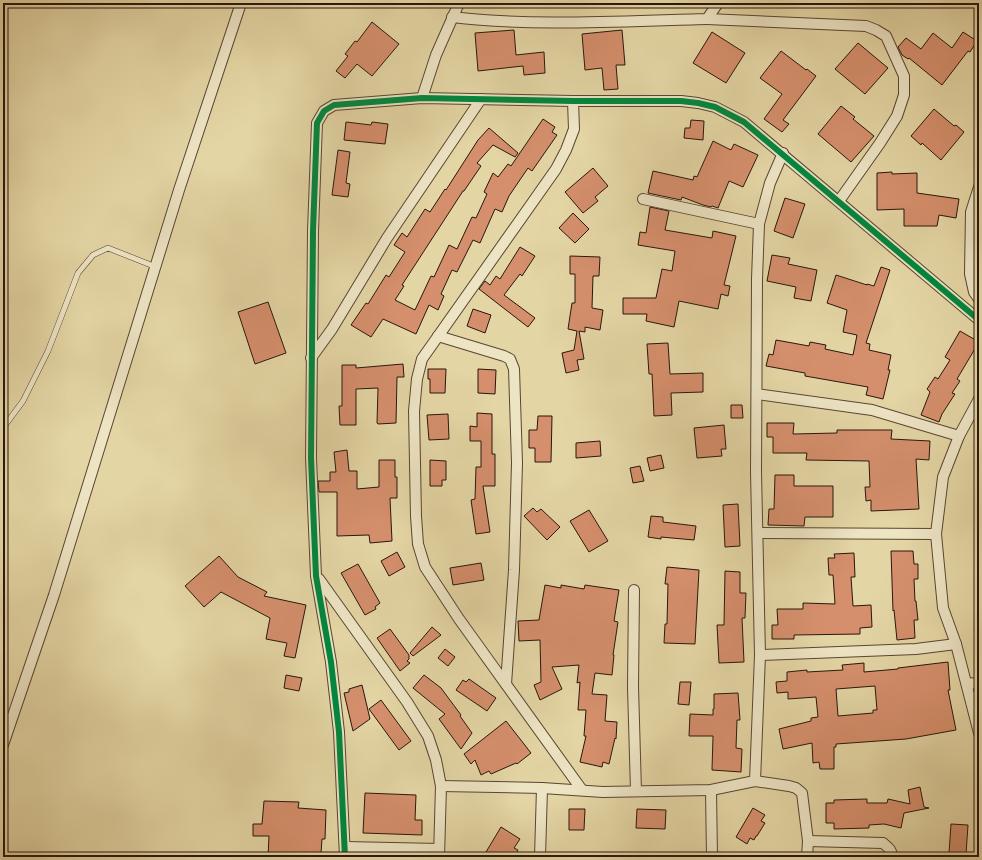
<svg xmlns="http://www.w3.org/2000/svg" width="982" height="860" font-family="'IM FELL French Canon',serif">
  <rect width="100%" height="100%" fill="#e4d5a4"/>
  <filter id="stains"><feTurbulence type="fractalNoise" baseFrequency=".005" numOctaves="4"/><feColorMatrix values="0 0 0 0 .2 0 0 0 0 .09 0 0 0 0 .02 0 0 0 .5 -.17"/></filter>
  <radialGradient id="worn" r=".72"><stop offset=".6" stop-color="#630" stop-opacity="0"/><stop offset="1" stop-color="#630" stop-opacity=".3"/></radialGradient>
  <g fill="#d58f6c" stroke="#29160c" fill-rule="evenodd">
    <path d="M372,22L399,44L372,76L357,64L345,78L336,71L348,56L345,54L355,41L357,42Z"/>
    <path d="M514,30L516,55L544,52L545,73L524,75L523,66L478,71L475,33Z"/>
    <path d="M622,30L625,65H616L618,89L604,90L602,68L585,70L582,34Z"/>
    <path d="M712,32L745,53L726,83L693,63Z"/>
    <path d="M963,32L977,41L970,52L968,51L942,85L909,58L908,59L902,55L898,47L906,38L921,49L933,33L952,48Z"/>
    <path d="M858,43L888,68L865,94L835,69Z"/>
    <path d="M781,51L806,70L807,69L816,76L783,120L789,124L782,132L764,119L782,94L760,78Z"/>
    <path d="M841,106L855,117L853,119L874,136L851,162L818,134Z"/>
    <path d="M934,109L954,126L956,125L964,132L941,160L922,143L921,145L911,136Z"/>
    <path d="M543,119L555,127L552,132L557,135L532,171L528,168L509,196L502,212L495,209L480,243L473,240L457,272L452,270L441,294L444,296L438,310L429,305L416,334L383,319L371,337L351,325L366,303L368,304L386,275L389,277L405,252L394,245L402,233L407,237L425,209L430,212L445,189L446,190L478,140L489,128L518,153L515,157L493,145L477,163L481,166L464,191H463L402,285L404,286L395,300L415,310L431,276L434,277L449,245L457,249L472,217L476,218L487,194L484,192L493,173L498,177L508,164L511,166Z"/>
    <path d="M691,120L704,121L703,140L684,138L685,128H690Z"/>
    <path d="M346,122L371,125L372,122L388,124L385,144L344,140Z"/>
    <path d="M713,141L731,150L734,144L758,155L743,187L729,181L718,208L712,206L711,207L703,205L682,197L681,200L648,193L653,171L693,180L694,176L697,177Z"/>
    <path d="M338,150L350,152L346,183L350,184L348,197L332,195Z"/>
    <path d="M593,168L608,186L595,197L598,201L583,213L565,192Z"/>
    <path d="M892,172V174L917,173V193L959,199L956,218L939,215L937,226H904V209L877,210V173Z"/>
    <path d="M785,198L805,204L793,238L774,231Z"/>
    <path d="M650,207L669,211L665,230L712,238L713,231L736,236L724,285L730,286L728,296L721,294L718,309L679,301L674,327L646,321L647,314H623V298H656L662,269L672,271L675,251L638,245L640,232L646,233Z"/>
    <path d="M573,213L589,229L575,243L559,228Z"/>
    <path d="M520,247L535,256L522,276L520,274L504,295L535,318L528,327L479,289L485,281L490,285L496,276L500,279Z"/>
    <path d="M772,255L790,258L788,264L817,270L811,301L794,298L796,287L767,281Z"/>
    <path d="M570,256L600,257L599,276H593L592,308L603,310L600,330L585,327V332L579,331L584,359L577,360L579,370L566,373L562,353L574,350L577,331L568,329L572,303H575V274H570Z"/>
    <path d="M881,267L890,270L866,343L870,344L869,350L891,355L888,370H890L883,399L866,395L868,387L805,376V373L766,366L769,354L773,355L776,340L809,346L810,342L826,345L825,349L853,355L857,335L843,332L847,310L827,303L836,275L867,285V284L874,286Z"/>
    <path d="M268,302L286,353L255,364L238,312Z"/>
    <path d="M473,309L491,315L485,333L467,326Z"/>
    <path d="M960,331L979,342L957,379L960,381L952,393L955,394L942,414L939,422L921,415L930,392L927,389L935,377L938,379L950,360L945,357Z"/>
    <path d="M668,343L670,374L703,373V392L671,393L672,415L654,416L652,374H649L647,344Z"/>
    <path d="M403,364L404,377H397L396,423L378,424L377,423L378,388L356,389V425H340L339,406H342V365H356V368Z"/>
    <path d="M428,369H446L445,393H430V379H428Z"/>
    <path d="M478,369L496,370L495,394L478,393Z"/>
    <path d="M731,405H742L743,418H731Z"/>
    <path d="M477,413L492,414V454H495V486H483L490,532L476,534L471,500L475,499L476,467H481V441H470V426L477,427Z"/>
    <path d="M448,414L449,439L429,440L427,415Z"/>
    <path d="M538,416H552L551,462H535V448H529V430H537Z"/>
    <path d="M767,423H794L793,434L837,433V430H892L891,439L930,441L929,460L916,459L919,509L871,511V500L866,501L865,487H870L869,461L806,460L807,453H773V437H767Z"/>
    <path d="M724,425L726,449H721L722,456L697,458L694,428Z"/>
    <path d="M600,441L601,456L576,458V443Z"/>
    <path d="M347,450L349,471H357V489L379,487V460H395V477H397V498H390L392,541L370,543L369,535L337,536V492H319L318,481H330V472H336L334,452Z"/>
    <path d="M661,455L664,468L650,471L647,458Z"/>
    <path d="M430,460L446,461V480H442V486H430Z"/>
    <path d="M640,466L644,481L633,483L630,468Z"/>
    <path d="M775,475H794V486H833V517H805L804,526L768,525L769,509H774Z"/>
    <path d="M738,504L740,546L725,547L723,505Z"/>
    <path d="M533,508L537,512L541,509L560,527L547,540L524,516Z"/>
    <path d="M589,510L608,541L589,552L570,521Z"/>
    <path d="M651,516L663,517V522L696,526L694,540L661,537V539L648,537Z"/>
    <path d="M891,551H913L914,564H918V579H914L915,601H916L918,620H914L915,638L897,640L894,610L893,611Z"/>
    <path d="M397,552L405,567L389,576L381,561Z"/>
    <path d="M854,553L855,577H851L853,606L871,605L872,627L860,628V634L794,635V639H772V625H778L777,609H803V603L835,604L833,575H829L828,558H835L834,554Z"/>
    <path d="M219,556L238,577L267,592L264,596L306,605L295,658L284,656L287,643L266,639L270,618L221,592L204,607L185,586Z"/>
    <path d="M481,563L484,580L453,585L450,568Z"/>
    <path d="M358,564L380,603L375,607L376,609L365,615L341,573Z"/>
    <path d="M667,567L699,570L695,644L664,643L665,624H667L668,584H665Z"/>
    <path d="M725,571L740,572V593H746L745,618H742L744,662L719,663L717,625H724Z"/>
    <path d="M545,585L561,588V585L584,589L585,585L619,590L614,621L618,622L613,655H614L612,675L595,673L592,694L607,695L605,721L617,722L616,739L615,738L609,764L603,762L602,767L580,762L586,736H584L586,710H578L580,682L577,683L579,665L552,667L562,689L540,700L534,685L541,682L540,640L519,641L518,621L539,620Z"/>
    <path d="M432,627L441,635L413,656L410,653Z"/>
    <path d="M390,629L409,655V659L407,661L410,663L400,671L377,638Z"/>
    <path d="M445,649L455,657L448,666L438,658Z"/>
    <path d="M948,662L950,690H948L956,730L906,739L836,744V747H834V769H820L819,762L813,763L812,743L783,749L779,729L811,721V718L818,717L816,697L788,699V692L777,693L776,682L787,681V672L807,670V672L843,670L842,665L864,663V672L898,669V668ZM875,686L877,710H873V713L838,716L836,689Z"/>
    <path d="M286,675L302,678L299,691L284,688Z"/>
    <path d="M424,675L441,688L461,715L460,716L472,733L461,749L439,719L445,714L413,688Z"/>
    <path d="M469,679L496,698L487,711L456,690L463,680L466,682Z"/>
    <path d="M680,682H691L689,705L678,704Z"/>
    <path d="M362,685L370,719L353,731L344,693L349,692V689Z"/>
    <path d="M738,693L740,720H737L736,748L742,749L741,772L712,770L713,736H689L690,714L713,715V709H714V694Z"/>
    <path d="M381,700L411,741L399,750L369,709Z"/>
    <path d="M506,721L531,753L517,764L516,763L491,774L489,771L481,775L475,760L471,764L464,754Z"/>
    <path d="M920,787L924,807L929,808L904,813L901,828L884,824L869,825V828L834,829V823H826V803H834V800L867,799V803H887L888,799L910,804L908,790Z"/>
    <path d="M365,793L416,795L415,820H422V835L363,833Z"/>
    <path d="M264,801L299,802L298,808L326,810L325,839H322L321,853H304V857H268L269,836H253V824H262Z"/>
    <path d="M753,808L765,815L761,821L765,823L757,836H756L754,840L750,838L747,844L736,837Z"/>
    <path d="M569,809H585L584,830H569Z"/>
    <path d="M637,809L666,810L665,829L636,828Z"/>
    <path d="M951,824L968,825L966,854L949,853Z"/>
    <path d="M501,827L520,839L514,848L518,850L514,857H483Z"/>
  </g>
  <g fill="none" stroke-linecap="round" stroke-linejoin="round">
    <defs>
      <path id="lane" d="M3,428L23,401L48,351L78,273L93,255L108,248L156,267"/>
      <g id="street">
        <path d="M452,17C536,27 622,21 707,19L718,3"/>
        <path d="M707,19L866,26L876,30L886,36L904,76V95L897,116L880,143L839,201"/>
        <path d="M422,98L436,55L459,3"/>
        <path d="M573,101L574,129L566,150L556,169L422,359L417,379L414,411L416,516L418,544L425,567L459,619L582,790"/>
        <path d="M979,187L971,212L970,274L974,292L979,299"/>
        <path d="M643,199L759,224"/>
        <path d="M438,336L504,356L510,359L514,369L517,463L514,570L506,684"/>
        <path d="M311,358L332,329L387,238L481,99"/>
        <path d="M757,394L872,410L959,436"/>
        <path d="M979,399L959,436L943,477L936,534L943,608L956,644L979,733"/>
        <path d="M758,533L936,534"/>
        <path d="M319,579L407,702L428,736L436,760L441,786L439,857"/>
        <path d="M634,590L633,687L636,791"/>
        <path d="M760,655L916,649L956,644"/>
        <path d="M967,683L979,684"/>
        <path d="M3,745L54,595L179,190L241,3"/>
        <path d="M755,781L760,655L756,472L757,279L759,224L770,183L783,153"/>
        <path d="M441,786L542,788L603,792L711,790L755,781L789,786L796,788L802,793L808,841L807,857"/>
        <path d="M711,790L712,857"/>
        <path d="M808,841L883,843C888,847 892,850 892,857"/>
        <path d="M345,847L439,849"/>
        <path d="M345,857L339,732L331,662L316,576L311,458L313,231L317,123L324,111L334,105L422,98L573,101H681L698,103L715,107L744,122L979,320"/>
        <path d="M540,857L542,788"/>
      </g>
    </defs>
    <use href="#lane" stroke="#584632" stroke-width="6"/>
    <use href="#street" stroke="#584632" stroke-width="12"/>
    <use href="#lane" stroke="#ede4c4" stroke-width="5"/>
    <use href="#street" stroke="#ede4c4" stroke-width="10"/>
    <defs>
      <path id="cycleway" d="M345,857L339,732L331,662L316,576L311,458L313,231L317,123L324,111L334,105L422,98L573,101H681L698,103L715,107L744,122L979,320"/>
    </defs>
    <use href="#cycleway" stroke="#ede4c4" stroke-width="8"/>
    <use href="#cycleway" stroke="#00873e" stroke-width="6"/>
  </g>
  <rect width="982" height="860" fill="none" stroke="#e4d5a4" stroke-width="16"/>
  <rect x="4" y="4" width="974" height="852" fill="none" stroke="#29160c" stroke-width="2"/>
  <rect x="8" y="8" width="966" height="844" fill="none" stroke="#29160c"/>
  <rect width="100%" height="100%" filter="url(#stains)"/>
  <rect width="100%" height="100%" fill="url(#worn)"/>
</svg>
